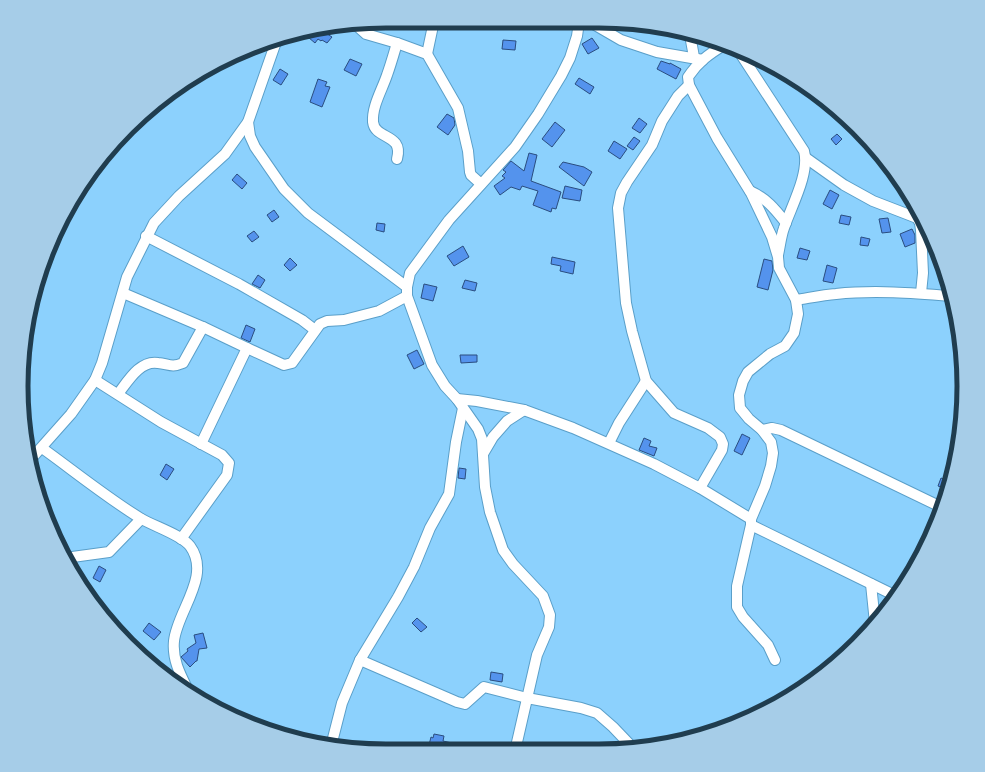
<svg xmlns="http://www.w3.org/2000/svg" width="985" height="772" font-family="'Archivo Narrow',sans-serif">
  <rect width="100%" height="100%" fill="#8cd1fd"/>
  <g fill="#5493ed" stroke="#2a4d7f">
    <path d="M321,30L332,37L327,43L322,40L321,41L318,39L315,43L302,32Z"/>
    <path d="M592,38L599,48L588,54L582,44Z"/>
    <path d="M503,40L516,41L515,50L502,49Z"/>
    <path d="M350,59L362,64L356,76L344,70Z"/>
    <path d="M661,61L670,64V63L681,69L676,79L657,69Z"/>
    <path d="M280,69L288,74L281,85L273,80Z"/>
    <path d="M579,78L594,87L590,94L575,84Z"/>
    <path d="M318,79L327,82L325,86L330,87L322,107L310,102Z"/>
    <path d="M447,114L454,118L455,125L448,135L437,127Z"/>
    <path d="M639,118L647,124L640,133L632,128Z"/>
    <path d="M555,122L565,130L552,147L542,139Z"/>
    <path d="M837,134L842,139L836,145L831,139Z"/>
    <path d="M634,137L640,141L633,150L627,146Z"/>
    <path d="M614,141L627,149L620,159L608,151Z"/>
    <path d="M529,153L537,155L531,181L561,192L556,209L552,208L551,212L533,205L538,191L522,186L520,190L511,187L500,195L494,186L505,178L502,176L506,172L503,170L511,161L524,171Z"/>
    <path d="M563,162L584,167L592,172L584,186L559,167Z"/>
    <path d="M237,174L247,183L242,189L232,180Z"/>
    <path d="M565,186L582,190L580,201L562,198Z"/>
    <path d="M830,190L839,195L832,209L823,204Z"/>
    <path d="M274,210L279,217L272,222L267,215Z"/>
    <path d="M841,215L851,217L849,225L839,223Z"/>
    <path d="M888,218L891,232L882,233L879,219Z"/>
    <path d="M377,223L385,224L384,232L376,230Z"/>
    <path d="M912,229L915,235V243L905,247L900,234Z"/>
    <path d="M254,231L259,237L252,242L247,236Z"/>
    <path d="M861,237L870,239L868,246L860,245Z"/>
    <path d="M463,246L469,257L454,266L447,256Z"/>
    <path d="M800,248L810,251L807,260L797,258Z"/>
    <path d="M552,257L575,262L573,274L560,271L561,266L551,264Z"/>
    <path d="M290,258L297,265L290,271L284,265Z"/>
    <path d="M764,259L772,261L773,270L768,290L757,287Z"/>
    <path d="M827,265L837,268L833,283L823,281Z"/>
    <path d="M258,275L265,280L260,288L252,284Z"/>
    <path d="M465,280L477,283L475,291L462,288Z"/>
    <path d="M424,284L437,287L433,301L421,298Z"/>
    <path d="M246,325L255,329L250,342L241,338Z"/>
    <path d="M417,350L424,364L414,369L407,355Z"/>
    <path d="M460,355H477V362L461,363Z"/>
    <path d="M742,434L750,438L742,455L734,451Z"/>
    <path d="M644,438L651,441L649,446L657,448L654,456L639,450Z"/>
    <path d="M166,464L174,469L167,480L160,475Z"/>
    <path d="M459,468L466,469L465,479L458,478Z"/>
    <path d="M941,478L951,482L948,490L938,486Z"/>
    <path d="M99,566L106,570L100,582L93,578Z"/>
    <path d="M417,618L427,627L421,632L412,623Z"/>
    <path d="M149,623L161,632L154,640L143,631Z"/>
    <path d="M203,633L207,648L199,649L197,661H196L190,667L181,657L188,651L187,649L196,643L194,635Z"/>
    <path d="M491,672L503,674L502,682L490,680Z"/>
    <path d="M434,734L444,736L443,741L452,743L450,751L429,745L431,737L433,738Z"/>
  </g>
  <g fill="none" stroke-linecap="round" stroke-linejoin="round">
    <defs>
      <g id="minor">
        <path d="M590,22L621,40L657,52L703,60"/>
        <path d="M356,25L366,34L397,43L427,54L458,108L468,151L470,172L471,175L481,184"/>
        <path d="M690,35L694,57"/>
        <path d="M724,45C709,54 698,62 688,77L689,85L717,138L751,193L772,237L778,257L779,268L796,300L798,314L794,333L785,346L770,354L748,372L743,381L739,395L740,408L749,419L762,430L771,442L773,453L771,466L765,486L751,519V525L896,596"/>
        <path d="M740,53L804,151C810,173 791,207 784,228C781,236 780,246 778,255"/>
        <path d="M427,54L434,21"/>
        <path d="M689,85L678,96L662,121L652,145L627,182L621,193L618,208L626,303L632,331L646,381L674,413L708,428L720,437L723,444L722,450L700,488"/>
        <path d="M248,122L250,136L255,147L284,189L308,213L407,287"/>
        <path d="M806,158L844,185L873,201L917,218L920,223L921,230L923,273L921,293"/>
        <path d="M397,159C404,133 375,140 373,122C372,106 382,90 387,75C391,64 394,53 397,43"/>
        <path d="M750,191C766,198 775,209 786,223"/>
        <path d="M146,236L239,284L302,320L315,330"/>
        <path d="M123,293L203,327L247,348L284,365L292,363L320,324L327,321L344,320L379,311L407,296"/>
        <path d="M796,300C809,298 823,295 836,294C874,290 913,293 951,296"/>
        <path d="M95,380L161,422L222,455L229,463L227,475L181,539"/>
        <path d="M118,394C128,381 140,360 158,363C169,364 171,368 183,363L203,327"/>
        <path d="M457,399L477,401L524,410L573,428L654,464L700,488L751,519"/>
        <path d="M762,430L772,428L781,430L941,507"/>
        <path d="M609,443L619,423L646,381"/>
        <path d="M201,444L247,348"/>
        <path d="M42,448C74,471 106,497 140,518C153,526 182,535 190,546C212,576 177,611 174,641C172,660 181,676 189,692"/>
        <path d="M483,454L493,437L507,421L524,410"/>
        <path d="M31,459L71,414L95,380L102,363L127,277L154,223L179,196L225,154L248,122L277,39"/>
        <path d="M751,525L737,586V607L743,617L768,645L775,660"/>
        <path d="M65,558L109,552L141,519"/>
        <path d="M871,584L875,623"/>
        <path d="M360,660L457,702L465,704L484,687L527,698L581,708L597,713L613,727L633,748"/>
        <path d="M331,746L342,703L360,660L398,597L414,567L430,528L449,494L456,442L463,408"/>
        <path d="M515,751L537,655L549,627L550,615L543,596L513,564L503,550L490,512L485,487L482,439L478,429L457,399L445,386L432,365L407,296V287L410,273L449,220L515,147L538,114L561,76L570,58L577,36L579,22"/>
      </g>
    </defs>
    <use href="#minor" stroke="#5a9fc9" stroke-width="12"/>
    <use href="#minor" stroke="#fff" stroke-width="10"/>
  </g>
  <path d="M0 0H985V772H0ZM386 28H599A358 358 0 0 1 957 386V386A358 358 0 0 1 599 744H386A358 358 0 0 1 28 386V386A358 358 0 0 1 386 28Z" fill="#a6cde8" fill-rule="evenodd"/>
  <path fill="none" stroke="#203d4f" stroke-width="5" d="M386 28H599A358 358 0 0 1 957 386V386A358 358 0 0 1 599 744H386A358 358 0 0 1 28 386V386A358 358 0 0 1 386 28Z"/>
</svg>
